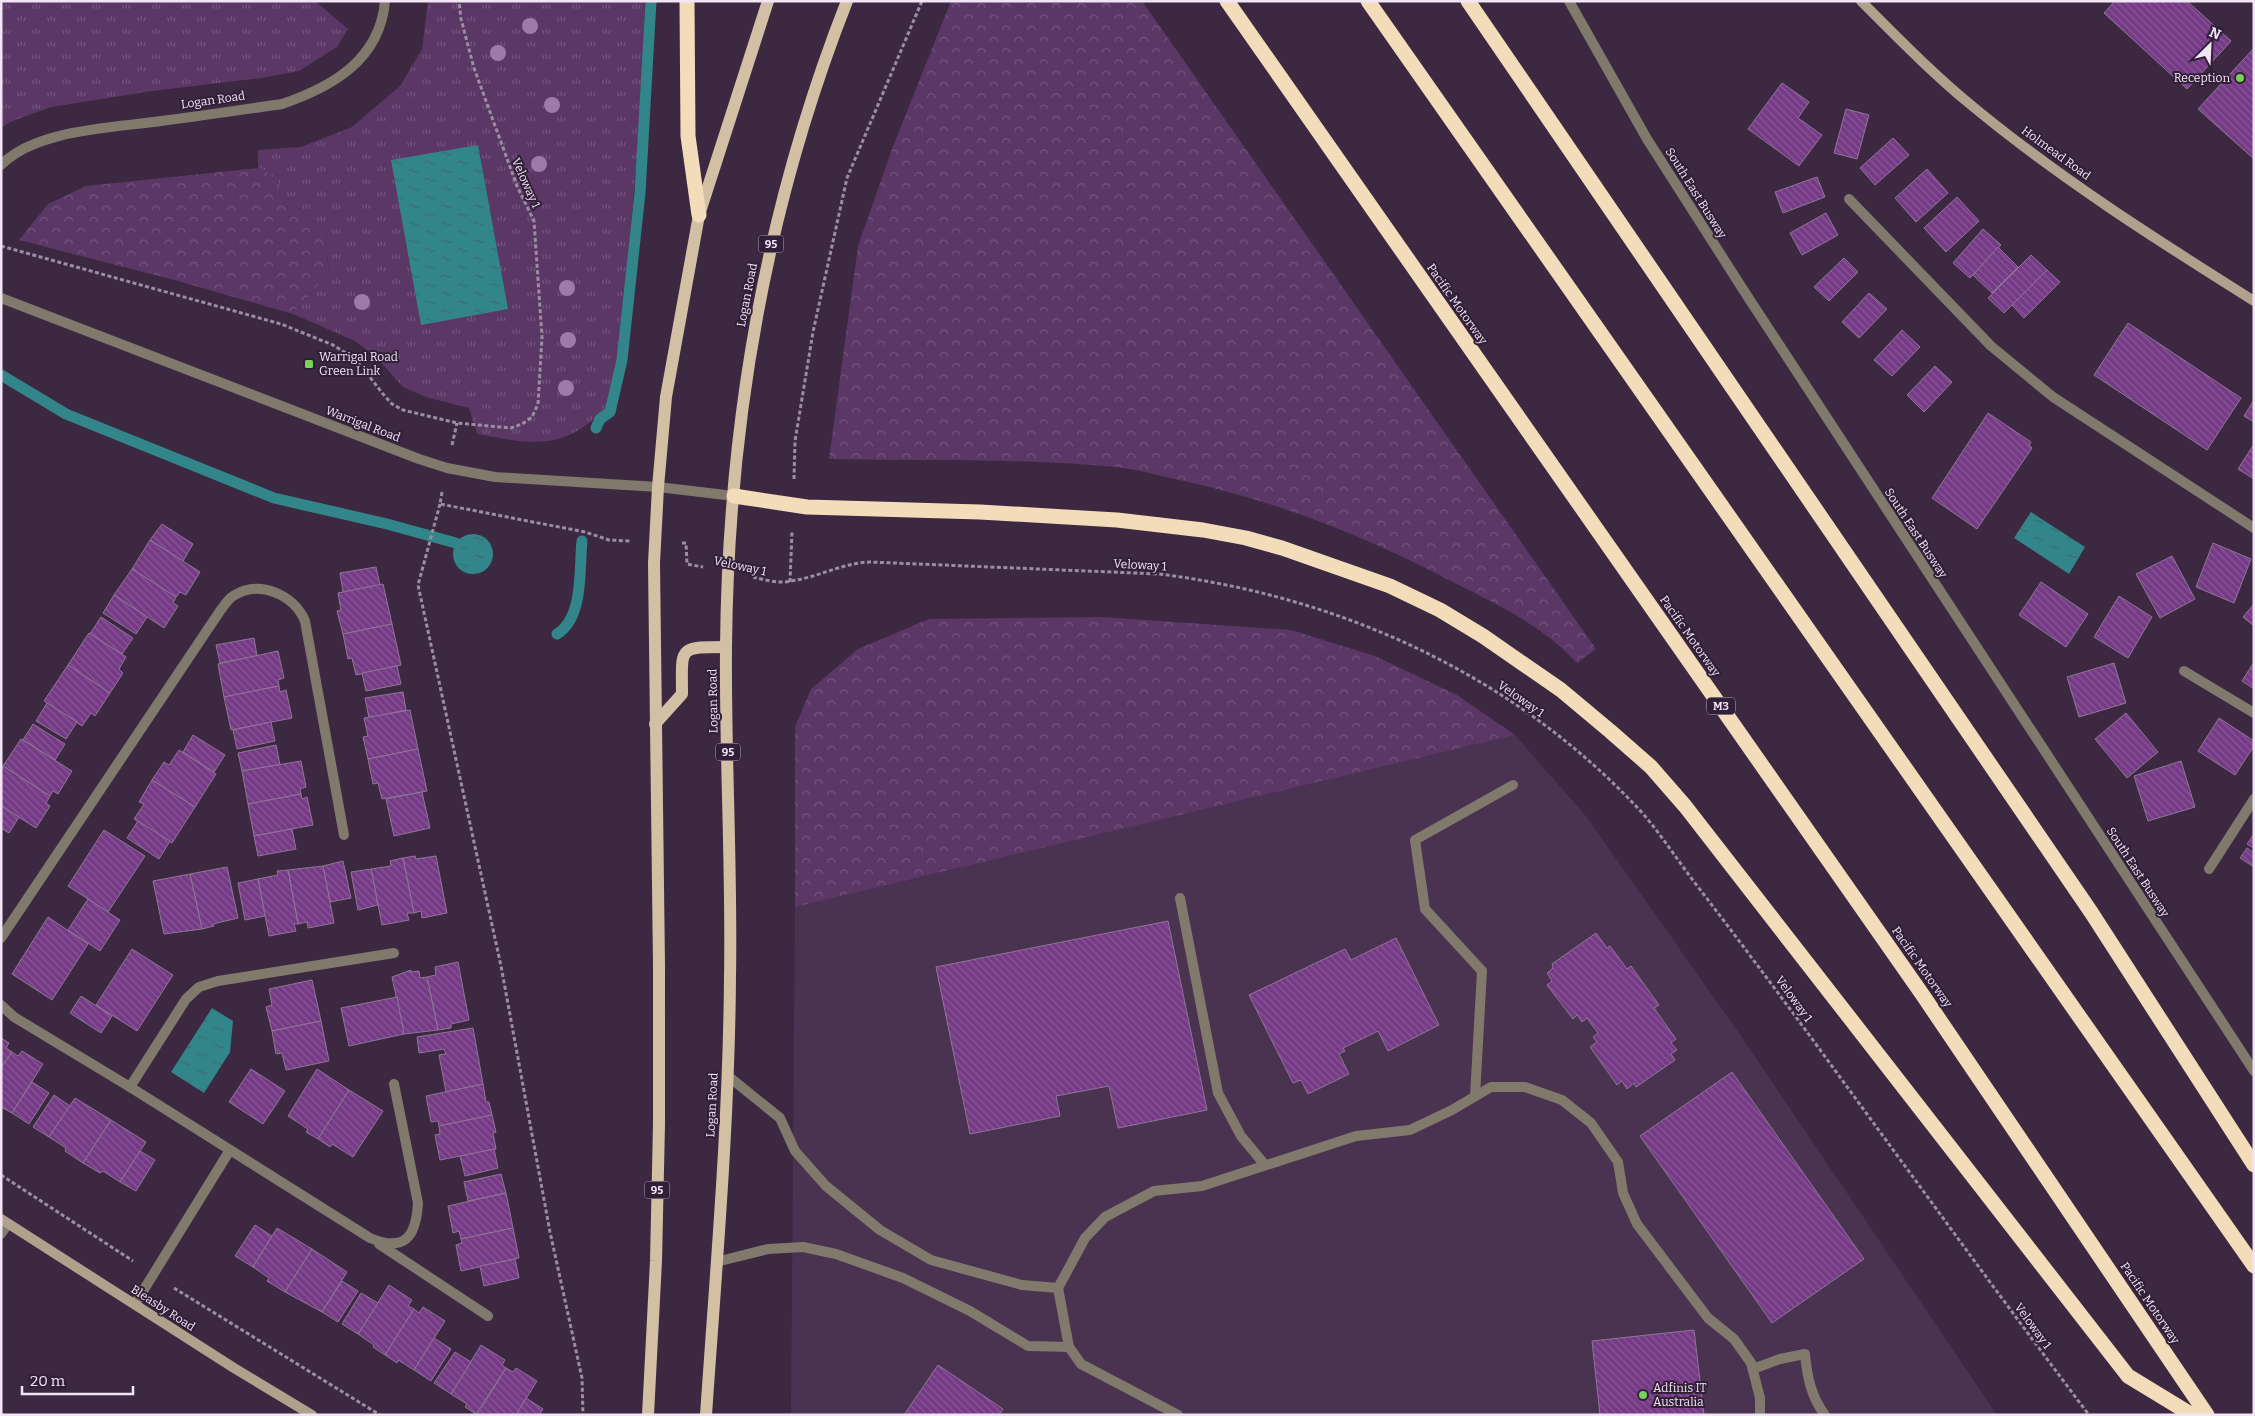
<svg xmlns="http://www.w3.org/2000/svg" width="2255" height="1416" font-family="Bitter,serif">
  <defs>
    <pattern id="grass-tufts" width="24" height="20" patternUnits="userSpaceOnUse" patternTransform="scale(1.25)"><rect width="24" height="20" fill="#5b3766"/><path d="M3 7l-1-3M5 7V3M7 7l1-3M15 17l-1-3M17 17v-4M19 17l1-3" fill="none" stroke="#73547c"/></pattern>
    <pattern id="forest-crowns" width="20" height="18" patternUnits="userSpaceOnUse" patternTransform="scale(1.25)"><rect width="20" height="18" fill="#5b3766"/><path d="M2 6a3 3 0 1 1 6 0M12 15a3 3 0 1 1 6 0" fill="none" stroke="#73547c"/></pattern>
    <pattern id="water-ripples" width="26" height="14" patternUnits="userSpaceOnUse" patternTransform="scale(1.25)"><rect width="26" height="14" fill="#328689"/><path d="M2 4q2-2 4 0t4 0M15 11q2-2 4 0t4 0" fill="none" stroke="#3b6c70"/></pattern>
    <pattern id="building-back-hatch" width="6" height="6" patternUnits="userSpaceOnUse" patternTransform="scale(1.25)"><rect width="6" height="6" fill="#753a85"/><path d="M-1 5l2 2M0 0l6 6M5-1l2 2" fill="none" stroke="#895697"/></pattern>
  </defs>
  <rect width="100%" height="100%" fill="#3c2841"/>
  <path fill="#4a3251" d="M1515,735L1586,816L1741,1036L1997,1415H791L795,907Z"/>
  <g fill="url(#grass-tufts)">
    <path d="M1,1H315L348,29L337,47L299,71L261,78L152,91L51,107L10,122L1,128Z"/>
    <path d="M428,1H645C643,107 633,213 621,319C620,335 616,398 606,408C562,452 533,444 477,434L469,408L426,397L403,387L377,358L355,341L293,314L329,273L325,231L289,200L274,175L258,168V150L301,147L352,127L400,86L422,49Z"/>
  </g>
  <g fill="url(#forest-crowns)">
    <path d="M951,1H1142L1596,649L1577,663C1543,625 1492,602 1447,579C1361,534 1270,499 1175,479C1156,475 1136,469 1116,467C1022,458 925,461 829,459L858,246L892,149Z"/>
    <path d="M258,168L274,175L289,200L325,231L329,273L293,314L178,281L19,240L48,204L86,186Z"/>
    <path d="M1102,617L1291,630L1375,656L1457,695L1515,735L795,907V727L811,689L858,649L929,619Z"/>
  </g>
  <g fill="url(#water-ripples)">
    <path d="M478,145L508,309L421,325L391,160Z"/>
    <path d="M2031,512L2085,547L2069,574L2014,538Z"/>
    <circle cx="473" cy="554" r="20"/>
    <path d="M212,1008L233,1021L230,1052L204,1093L171,1072Z"/>
  </g>
  <g fill="none" stroke-linecap="round" stroke-linejoin="round">
    <g stroke="#328689" stroke-width="11">
      <path d="M1,375L66,414L274,498L387,524L456,543"/>
      <path d="M596,428L600,419L610,412L622,360L640,193L651,1"/>
      <path d="M557,634C584,617 579,570 582,541"/>
    </g>
  </g>
  <g fill="url(#building-back-hatch)" stroke="#8e7795">
    <path d="M2115,1H2187L2231,41L2187,89L2104,13Z"/>
    <path d="M2254,48V159L2198,109Z"/>
    <path d="M1782,83L1809,102L1798,118L1822,135L1799,166L1748,129Z"/>
    <path d="M1846,109L1869,115L1857,159L1834,153Z"/>
    <path d="M1893,138L1909,155L1875,185L1860,168Z"/>
    <path d="M1927,169L1948,193L1916,222L1895,198Z"/>
    <path d="M1817,177L1825,197L1783,213L1775,192Z"/>
    <path d="M1957,197L1979,221L1946,252L1924,228Z"/>
    <path d="M1826,213L1838,235L1802,255L1790,233Z"/>
    <path d="M1983,229L2001,245L1970,278L1953,263Z"/>
    <path d="M1998,247L2018,267L1992,293L1973,275Z"/>
    <path d="M2031,255L2047,270L2004,313L1988,298Z"/>
    <path d="M1844,258L1858,272L1829,301L1814,287Z"/>
    <path d="M2047,270L2060,282L2024,318L2012,305Z"/>
    <path d="M1869,293L1887,309L1859,338L1842,322Z"/>
    <path d="M2128,323L2241,398L2207,450L2094,375Z"/>
    <path d="M1902,330L1920,347L1892,376L1874,360Z"/>
    <path d="M1935,366L1952,382L1924,412L1907,395Z"/>
    <path d="M2254,400V422L2244,416Z"/>
    <path d="M1988,413L2031,442L2029,445L2032,448L1977,529L1932,498Z"/>
    <path d="M2254,444V479L2238,469Z"/>
    <path d="M162,524L193,544L183,561L150,540Z"/>
    <path d="M150,540L200,572L186,595L180,592L176,597L132,569Z"/>
    <path d="M2213,543L2251,559L2234,603L2196,587Z"/>
    <path d="M2172,556L2195,599L2160,618L2136,574Z"/>
    <path d="M376,567L380,585L343,592L340,573Z"/>
    <path d="M132,569L176,597L173,603L178,606L164,628L114,595Z"/>
    <path d="M2041,582L2088,614L2066,647L2019,615Z"/>
    <path d="M383,584L392,624L343,634L337,611L341,610L338,593Z"/>
    <path d="M114,595L147,617L136,634L103,613Z"/>
    <path d="M2119,596L2152,617L2128,658L2094,637Z"/>
    <path d="M2254,604V626L2243,617Z"/>
    <path d="M101,617L133,638L122,654L90,634Z"/>
    <path d="M392,624L401,665L356,675L352,658L348,659L343,634Z"/>
    <path d="M89,633L126,657L119,669L123,673L110,693L68,665Z"/>
    <path d="M254,638L257,656L220,663L216,645Z"/>
    <path d="M278,651L284,678L278,680L279,686L224,697L218,664Z"/>
    <path d="M2254,662V689L2242,681Z"/>
    <path d="M2114,663L2126,703L2079,717L2067,677Z"/>
    <path d="M68,665L110,693L95,716L91,713L82,726L44,701Z"/>
    <path d="M397,666L401,684L366,691L362,673Z"/>
    <path d="M279,686L280,692L286,690L292,718L231,730L224,697Z"/>
    <path d="M403,692L406,710L369,718L365,698Z"/>
    <path d="M47,703L77,722L66,739L36,721Z"/>
    <path d="M410,710L418,749L368,759L363,737L368,736L364,718Z"/>
    <path d="M2126,713L2158,752L2127,778L2095,739Z"/>
    <path d="M2219,718L2254,741V746L2235,775L2198,751Z"/>
    <path d="M271,722L275,741L237,749L233,730Z"/>
    <path d="M33,724L65,744L55,760L23,740Z"/>
    <path d="M193,735L225,755L214,772L183,752Z"/>
    <path d="M21,739L72,771L58,794L53,791L50,796L3,766Z"/>
    <path d="M276,745L280,765L242,771L238,753Z"/>
    <path d="M418,749L427,791L382,799L378,783L373,784L368,759Z"/>
    <path d="M179,750L216,774L195,807L152,780L164,762L169,765Z"/>
    <path d="M301,761L306,787L300,789L301,794L248,804L242,771Z"/>
    <path d="M2181,761L2195,807L2148,821L2134,776Z"/>
    <path d="M3,766L50,796L46,803L50,806L36,828L1,806V770Z"/>
    <path d="M152,780L195,807L172,843L134,819L144,804L139,802Z"/>
    <path d="M422,792L430,828L394,836L386,799Z"/>
    <path d="M301,794L302,799L307,797L313,825L254,836L248,804Z"/>
    <path d="M1,806L19,817L9,833L1,828Z"/>
    <path d="M138,821L170,841L159,859L127,838Z"/>
    <path d="M292,829L296,849L258,856L254,836Z"/>
    <path d="M104,830L145,856L108,912L68,886Z"/>
    <path d="M2254,834V848L2247,844Z"/>
    <path d="M2247,848L2254,853V867L2240,858Z"/>
    <path d="M415,856L416,859L436,856L447,913L422,918L421,911L414,913L403,858Z"/>
    <path d="M403,858L414,913H407L409,920L382,925L371,869L391,866L390,861Z"/>
    <path d="M343,861L351,898L330,902L323,866Z"/>
    <path d="M323,866L334,923L308,928L307,922L298,924L288,870Z"/>
    <path d="M227,867L238,918L213,924L214,926L202,929L190,874Z"/>
    <path d="M371,869L378,905L358,910L351,872Z"/>
    <path d="M288,870L298,924H294L296,931L269,936L258,879L278,875L277,871Z"/>
    <path d="M190,874L202,929L164,934L153,881Z"/>
    <path d="M258,879L265,916L245,920L238,883Z"/>
    <path d="M88,899L120,920L100,951L68,930Z"/>
    <path d="M48,917L88,944L52,1000L12,974Z"/>
    <path d="M1168,921L1207,1110L1118,1128L1109,1086L1056,1096L1060,1116L970,1134L936,967Z"/>
    <path d="M1596,933L1607,948L1610,946L1627,969L1631,966L1659,1005L1654,1008L1676,1039L1671,1043L1677,1050L1671,1054L1675,1060L1636,1087L1634,1083L1627,1089L1622,1081L1617,1085L1590,1047L1597,1042L1593,1037L1598,1033L1587,1018L1582,1022L1577,1015L1573,1019L1547,985L1552,981L1547,973L1553,968L1552,964Z"/>
    <path d="M1396,938L1439,1025L1388,1051L1378,1031L1343,1048L1345,1051L1339,1054L1349,1074L1308,1094L1301,1080L1293,1083L1249,995L1345,949L1351,960Z"/>
    <path d="M132,949L173,975L137,1031L96,1005Z"/>
    <path d="M458,962L469,1020L451,1024V1028L438,1030L427,977L436,975L435,967Z"/>
    <path d="M411,970V972L419,971L420,978L427,977L438,1030L404,1034L392,977Z"/>
    <path d="M312,980L321,1021L272,1031L266,1007L272,1005L269,989Z"/>
    <path d="M81,996L112,1016L101,1033L70,1013Z"/>
    <path d="M397,997L404,1034L349,1046L341,1008Z"/>
    <path d="M321,1021L329,1061L286,1070L282,1053L276,1054L272,1031Z"/>
    <path d="M473,1028L483,1084L446,1092L439,1055L446,1054L444,1049L419,1053L417,1037Z"/>
    <path d="M1,1038L9,1043L6,1048L12,1052L1,1068Z"/>
    <path d="M22,1051L43,1064L12,1113L1,1107V1068L12,1052L18,1056Z"/>
    <path d="M251,1069L285,1091L263,1124L229,1102Z"/>
    <path d="M317,1069L349,1090L318,1139L306,1132L308,1129L288,1116Z"/>
    <path d="M1732,1072L1864,1259L1772,1323L1640,1136Z"/>
    <path d="M32,1082L49,1093L29,1124L12,1113Z"/>
    <path d="M483,1084L486,1102H489L492,1115L439,1126L438,1121L431,1122L426,1096Z"/>
    <path d="M349,1090L383,1111L353,1157L332,1144L330,1147L318,1139Z"/>
    <path d="M54,1095L70,1106L49,1137L33,1127Z"/>
    <path d="M75,1098L111,1120L83,1163L65,1151L66,1148L49,1137Z"/>
    <path d="M492,1115L496,1132L493,1133L496,1149L440,1160L435,1135L440,1134L439,1126Z"/>
    <path d="M111,1120L146,1142L120,1182L103,1171L100,1173L83,1163Z"/>
    <path d="M494,1149L498,1168L465,1176L460,1156Z"/>
    <path d="M140,1151L155,1160L136,1191L120,1182Z"/>
    <path d="M501,1174L506,1193L468,1201L464,1182Z"/>
    <path d="M506,1193L513,1228L461,1239L459,1231L453,1233L448,1206Z"/>
    <path d="M255,1225L272,1236L253,1267L235,1256Z"/>
    <path d="M277,1228L312,1249L285,1292L267,1281L269,1278L253,1267Z"/>
    <path d="M513,1228L519,1258L461,1271L456,1245L462,1243L461,1239Z"/>
    <path d="M312,1249L347,1272L322,1312L285,1292Z"/>
    <path d="M515,1259L519,1278L484,1286L480,1266Z"/>
    <path d="M342,1281L358,1291L338,1322L322,1312Z"/>
    <path d="M389,1285L412,1300L408,1306L414,1309L385,1355L373,1347L374,1345L358,1334Z"/>
    <path d="M361,1293L378,1303L358,1334L342,1324Z"/>
    <path d="M423,1307L445,1321L414,1370L398,1360L397,1363L385,1355L414,1309L419,1313Z"/>
    <path d="M1694,1330L1704,1415H1600L1592,1341Z"/>
    <path d="M434,1338L451,1349L431,1381L414,1370Z"/>
    <path d="M481,1345L505,1360L502,1365L506,1368L476,1414L465,1407L467,1404L451,1394Z"/>
    <path d="M455,1352L471,1362L451,1394L434,1383Z"/>
    <path d="M938,1365L1003,1409L999,1415H904Z"/>
    <path d="M506,1368L513,1372L516,1368L537,1381L516,1415H477Z"/>
    <path d="M526,1398L543,1409L539,1415H516Z"/>
  </g>
  <g fill="none" stroke-linecap="round" stroke-linejoin="round">
    <g stroke="#9c8da1" stroke-width="3" stroke-dasharray="4 2.5" stroke-linecap="butt">
      <path d="M1,246L281,324L333,345L349,355L362,367L383,394L392,404L403,410L457,423L511,428L522,424L532,417L538,404L542,337L534,221L517,186L474,68L461,19L459,1"/>
      <path d="M452,445L457,423"/>
      <path d="M794,479L795,441L813,332L847,178L922,1"/>
      <path d="M442,492L440,504L585,532L609,540L630,541"/>
      <path d="M440,504L418,585L501,966L550,1232L582,1378L583,1415"/>
      <path d="M682,543H686L687,564L703,567"/>
      <path d="M753,577C765,580 779,584 791,581C819,577 842,563 870,562L1159,574C1337,596 1507,672 1632,802C1655,825 1673,854 1692,879C1735,935 1776,990 1818,1047C1908,1170 1997,1293 2089,1415"/>
      <path d="M790,582L792,532"/>
      <path d="M1,1175L133,1261"/>
      <path d="M174,1288L380,1415"/>
    </g>
    <g stroke="#81796b" stroke-width="10">
      <path d="M1569,1L1647,139L1744,291L2254,1071"/>
      <path d="M1180,898L1218,1093L1241,1136L1265,1165"/>
      <path d="M1,938L220,611C224,606 228,599 233,596C260,579 294,595 305,621L344,835"/>
      <path d="M1,1005L14,1017L130,1087L370,1238C404,1252 416,1238 418,1203L394,1084"/>
      <path d="M728,1076L780,1118L795,1151L826,1186L880,1230L931,1260L1022,1285L1058,1288"/>
      <path d="M130,1087L186,999L199,987L218,981L394,953"/>
      <path d="M1475,1096L1482,971L1425,909L1415,840L1513,785"/>
      <path d="M1,1234L8,1224"/>
      <path d="M379,1244L488,1316"/>
      <path d="M716,1262L768,1249L803,1247L836,1254L903,1278L970,1311L1028,1346L1069,1347"/>
      <path d="M135,1304L230,1150"/>
      <path d="M1753,1369L1780,1359L1805,1354C1807,1376 1811,1397 1825,1415"/>
      <path d="M1178,1415L1081,1364L1069,1347L1058,1288L1085,1238L1105,1217L1154,1191L1202,1186L1356,1136L1410,1130L1452,1110L1491,1087H1525L1562,1100L1591,1123L1618,1162L1623,1193L1637,1224L1708,1318L1734,1339L1751,1363L1760,1398V1415"/>
    </g>
    <g stroke="#81796b" stroke-width="10">
      <path d="M1,165C36,129 114,128 161,121C201,116 241,110 282,104C332,87 380,60 385,1"/>
      <path d="M1849,199L1991,346L2053,397L2254,528"/>
      <path d="M1,298L419,459L447,468L495,477L658,487L734,496"/>
      <path d="M2184,671L2254,713"/>
      <path d="M2209,869L2254,799"/>
    </g>
    <g stroke="#afa18b" stroke-width="10">
      <path d="M1861,1C1897,37 1932,73 1971,105C2059,178 2157,240 2254,301"/>
      <path d="M1,1219L234,1368L312,1415"/>
    </g>
    <g stroke="#d2c0a4" stroke-width="12">
      <path d="M655,724L682,694C682,647 677,647 726,647"/>
      <path d="M648,1415L656,1261L659,1124V965L654,563L658,487L666,397L699,215L768,1"/>
      <path d="M706,1415C716,1269 729,1123 730,977C732,867 725,757 726,647C728,426 766,207 847,1"/>
    </g>
    <g stroke="#f2dcba" stroke-width="15">
      <path d="M687,1L688,136L699,215"/>
      <path d="M1227,1L1922,994L2207,1415"/>
      <path d="M1368,1L2254,1266"/>
      <path d="M1468,1L2091,912L2254,1165"/>
      <path d="M734,496L807,507L980,512L1117,520L1203,530L1246,538L1282,548L1390,586L1440,610L1483,636L1561,690L1610,731L1651,767L1685,806L2128,1376L2192,1415"/>
    </g>
  </g>
  <g fill="#9d7aa7">
    <circle cx="530" cy="26" r="8"/>
    <circle cx="498" cy="53" r="8"/>
    <circle cx="552" cy="105" r="8"/>
    <circle cx="539" cy="164" r="8"/>
    <circle cx="567" cy="288" r="8"/>
    <circle cx="362" cy="302" r="8"/>
    <circle cx="568" cy="340" r="8"/>
    <circle cx="566" cy="388" r="8"/>
  </g>
  <g fill="#77d259" stroke="#311e37" stroke-width="2">
    <circle cx="2240" cy="78" r="5"/>
    <rect x="304" y="359" width="10" height="10" rx="2.5"/>
    <circle cx="1643" cy="1395" r="5"/>
  </g>
  <g text-anchor="middle" stroke-width="4" stroke-linejoin="round" paint-order="stroke">
    <g fill="#311e37" stroke="#b8aabd" stroke-width="1">
      <rect x="758.5" y="235.5" width="25" height="17" rx="4"/>
      <rect x="1707" y="697.5" width="28" height="17" rx="4"/>
      <rect x="715.5" y="743.5" width="25" height="17" rx="4"/>
      <rect x="644.5" y="1181.5" width="25" height="17" rx="4"/>
    </g>
    <g font-size="11" font-weight="bold" fill="#f2e6f6">
      <text x="771" y="248">95</text>
      <text x="1721" y="710">M3</text>
      <text x="728" y="756">95</text>
      <text x="657" y="1194">95</text>
    </g>
    <g font-size="12" fill="#f2e6f6" stroke="#311e37" text-anchor="start">
      <text x="2230" y="82" text-anchor="end">Reception</text>
      <text x="319" y="361">Warrigal Road<tspan x="319" dy="14">Green Link</tspan></text>
      <text x="1653" y="1392">Adfinis IT<tspan x="1653" dy="14">Australia</tspan></text>
    </g>
    <g font-size="12" fill="#f2e6f6" stroke="#311e37">
      <text transform="translate(213 100) rotate(-8)" y="4">Logan Road</text>
      <text transform="translate(2056 153) rotate(36)" y="4">Holmead Road</text>
      <text transform="translate(526 183) rotate(66)" y="4">Veloway 1</text>
      <text transform="translate(1696 193) rotate(58)" y="4">South East Busway</text>
      <text transform="translate(747 295) rotate(-79)" y="4">Logan Road</text>
      <text transform="translate(1457 304) rotate(55)" y="4">Pacific Motorway</text>
      <text transform="translate(363 424) rotate(21)" y="4">Warrigal Road</text>
      <text transform="translate(1916 533) rotate(57)" y="4">South East Busway</text>
      <text transform="translate(1140 565) rotate(3)" y="4">Veloway 1</text>
      <text transform="translate(740 566) rotate(12)" y="4">Veloway 1</text>
      <text transform="translate(1690 636) rotate(55)" y="4">Pacific Motorway</text>
      <text transform="translate(1521 699) rotate(35)" y="4">Veloway 1</text>
      <text transform="translate(713 701) rotate(-91)" y="4">Logan Road</text>
      <text transform="translate(2138 872) rotate(57)" y="4">South East Busway</text>
      <text transform="translate(1922 967) rotate(55)" y="4">Pacific Motorway</text>
      <text transform="translate(1794 999) rotate(54)" y="4">Veloway 1</text>
      <text transform="translate(712 1105) rotate(-87)" y="4">Logan Road</text>
      <text transform="translate(2150 1303) rotate(56)" y="4">Pacific Motorway</text>
      <text transform="translate(163 1308) rotate(33)" y="4">Bleasby Road</text>
      <text transform="translate(2033 1326) rotate(54)" y="4">Veloway 1</text>
    </g>
  </g>
  <rect width="2255" height="1416" fill="none" stroke="#f2e6f6" stroke-width="5"/>
  <g transform="translate(2210 45) rotate(24)" stroke="#311e37" stroke-width="4" paint-order="stroke">
  <path d="M0-4L9 19L0 12L-9 19Z" fill="#f2e6f6"/>
  <text y="-8" font-size="14" font-weight="bold" text-anchor="middle" fill="#f2e6f6">N</text>
  </g>
  <path d="M22 1386v8h111v-8" fill="none" stroke="#f2e6f6" stroke-width="2.5"/>
  <text x="30" y="1386" font-size="15" fill="#f2e6f6" stroke="#311e37" stroke-width="4" paint-order="stroke">20 m</text>
</svg>
